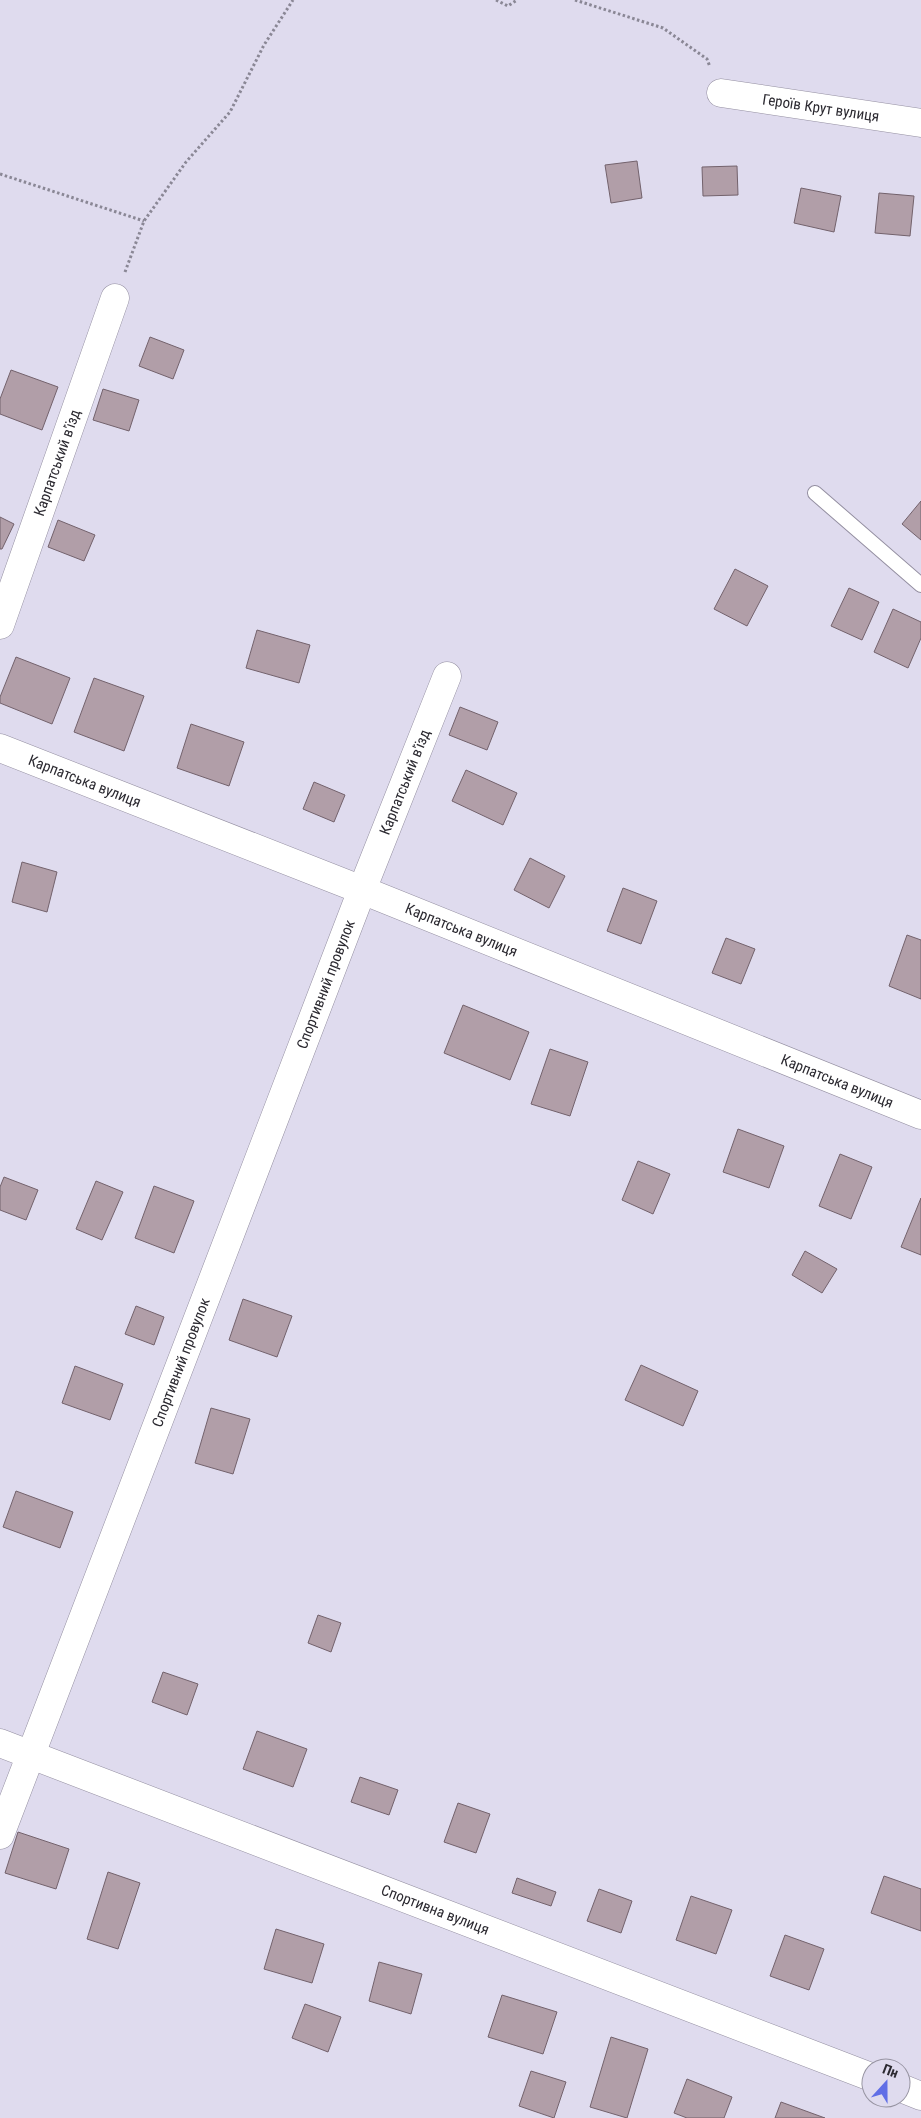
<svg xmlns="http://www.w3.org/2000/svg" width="921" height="2118" font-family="'Roboto Condensed',sans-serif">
  <rect width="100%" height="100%" fill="#dfdbee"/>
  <g fill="#b19ea8" stroke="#73626c">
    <path d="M637,161L642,198L611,203L605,165Z"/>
    <path d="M737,166L738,195L703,196L702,167Z"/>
    <path d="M801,188L841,196L834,232L794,223Z"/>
    <path d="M879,193L914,196L910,236L875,233Z"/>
    <path d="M150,337L184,350L173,379L139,366Z"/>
    <path d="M11,370L58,387L42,430L0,414V399Z"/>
    <path d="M103,389L139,400L129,431L93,420Z"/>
    <path d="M921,501V540L902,524Z"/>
    <path d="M0,517L14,524L2,549H0Z"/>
    <path d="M58,520L95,535L84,561L48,547Z"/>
    <path d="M735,569L768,586L747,626L714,609Z"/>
    <path d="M849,588L879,602L862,640L831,626Z"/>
    <path d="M893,609L921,622V638L908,668L874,652Z"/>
    <path d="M257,630L310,645L299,683L246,668Z"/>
    <path d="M16,657L70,678L52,724L0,703V697Z"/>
    <path d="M94,678L144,696L124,751L74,732Z"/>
    <path d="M460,707L498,722L487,750L449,735Z"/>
    <path d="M191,724L244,742L229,786L177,768Z"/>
    <path d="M466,770L517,793L503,825L452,801Z"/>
    <path d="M314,782L345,795L334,822L303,809Z"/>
    <path d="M530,858L565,876L549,908L514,890Z"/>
    <path d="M22,862L57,872L47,912L12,902Z"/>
    <path d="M623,888L657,901L641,944L607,931Z"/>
    <path d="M907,935L921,940V999L889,986Z"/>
    <path d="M726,938L755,949L741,984L712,973Z"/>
    <path d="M463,1005L529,1032L510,1080L444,1053Z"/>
    <path d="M550,1049L588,1062L570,1116L531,1104Z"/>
    <path d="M738,1129L784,1146L769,1188L723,1172Z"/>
    <path d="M840,1154L872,1167L851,1219L819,1206Z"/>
    <path d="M638,1161L670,1174L653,1214L622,1200Z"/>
    <path d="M4,1177L38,1190L26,1220L0,1210V1187Z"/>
    <path d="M96,1181L123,1192L102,1240L76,1229Z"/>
    <path d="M154,1186L194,1201L174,1253L135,1238Z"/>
    <path d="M921,1198V1255L901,1247Z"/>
    <path d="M805,1251L837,1269L822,1293L792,1275Z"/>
    <path d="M243,1299L292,1316L277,1357L229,1340Z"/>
    <path d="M136,1306L164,1317L154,1345L125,1334Z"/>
    <path d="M641,1365L698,1391L683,1426L625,1400Z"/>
    <path d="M75,1366L123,1384L110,1420L62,1403Z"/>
    <path d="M211,1408L250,1419L233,1474L195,1463Z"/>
    <path d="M16,1491L73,1512L60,1548L3,1527Z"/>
    <path d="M318,1615L341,1623L331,1652L308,1643Z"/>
    <path d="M163,1672L198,1684L187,1715L152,1702Z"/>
    <path d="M257,1731L307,1749L293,1787L243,1769Z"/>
    <path d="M360,1777L398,1790L389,1815L351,1802Z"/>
    <path d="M458,1803L490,1814L476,1853L444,1842Z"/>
    <path d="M18,1832L69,1849L56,1889L5,1873Z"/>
    <path d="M108,1872L140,1883L118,1949L87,1939Z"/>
    <path d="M884,1876L921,1889V1931L871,1913Z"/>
    <path d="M517,1878L556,1892L551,1906L512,1893Z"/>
    <path d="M599,1889L632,1901L621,1933L587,1921Z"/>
    <path d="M691,1896L732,1910L716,1954L676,1940Z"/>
    <path d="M276,1929L324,1944L312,1983L264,1969Z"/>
    <path d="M785,1935L824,1949L809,1990L770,1976Z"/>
    <path d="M379,1962L422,1974L411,2014L369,2001Z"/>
    <path d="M502,1995L557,2012L543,2054L488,2037Z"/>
    <path d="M305,2004L341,2017L328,2052L292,2038Z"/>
    <path d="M611,2037L648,2049L627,2118L590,2107Z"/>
    <path d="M531,2071L566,2082L554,2118L519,2106Z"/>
    <path d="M687,2079L732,2097L724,2118H687L674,2113Z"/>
    <path d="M781,2102L825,2118H775Z"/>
  </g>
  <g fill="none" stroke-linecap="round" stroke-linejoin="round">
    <defs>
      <path id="service" d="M815,493L921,585"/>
      <g id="minor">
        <path id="s1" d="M721,93L921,123"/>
        <path id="s2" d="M0,625L115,298"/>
        <path id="s3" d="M0,748L362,890L921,1115"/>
        <path id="s4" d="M0,1743L871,2077"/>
        <path id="s5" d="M0,1835L362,890L447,676"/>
        <path d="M901,2088L921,2096"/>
      </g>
    </defs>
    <use href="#service" stroke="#948fa1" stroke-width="16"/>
    <use href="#minor" stroke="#948fa1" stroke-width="29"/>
    <g stroke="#8a8795" stroke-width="3" stroke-dasharray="2.5 2.5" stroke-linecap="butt">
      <path d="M496,0L508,6L517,0"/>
      <path d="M575,0L663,28L707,59L710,67"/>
      <path d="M0,174L144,221"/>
      <path d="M125,272L144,221L186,162L230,112L264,45L293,0"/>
    </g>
    <use href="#service" stroke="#fff" stroke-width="14"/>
    <use href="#minor" stroke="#fff" stroke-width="28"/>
  </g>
  <g text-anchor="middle" stroke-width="5" stroke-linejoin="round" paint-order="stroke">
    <g font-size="15" fill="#2b2930" stroke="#dfdbee">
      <text dy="5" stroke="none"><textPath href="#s1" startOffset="101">Героїв Крут вулиця</textPath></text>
      <text dy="5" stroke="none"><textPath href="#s2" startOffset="172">Карпатський в'їзд</textPath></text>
      <text dy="5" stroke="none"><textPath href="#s3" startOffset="91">Карпатська вулиця</textPath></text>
      <text dy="5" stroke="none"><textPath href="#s5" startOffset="1128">Карпатський в'їзд</textPath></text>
      <text dy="5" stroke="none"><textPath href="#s3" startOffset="496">Карпатська вулиця</textPath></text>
      <text dy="5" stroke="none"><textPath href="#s5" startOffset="911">Спортивний провулок</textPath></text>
      <text dy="5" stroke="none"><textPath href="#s3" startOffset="901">Карпатська вулиця</textPath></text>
      <text dy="5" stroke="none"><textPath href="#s5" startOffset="506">Спортивний провулок</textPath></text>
      <text dy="5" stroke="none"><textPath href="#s4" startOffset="466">Спортивна вулиця</textPath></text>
    </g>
  </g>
  <g transform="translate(886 2083) rotate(21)"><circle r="24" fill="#dfdbee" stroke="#9794a2"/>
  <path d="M0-4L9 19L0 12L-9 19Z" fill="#606ee6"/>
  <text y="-8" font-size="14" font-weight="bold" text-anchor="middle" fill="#2b2930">Пн</text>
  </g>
</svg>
